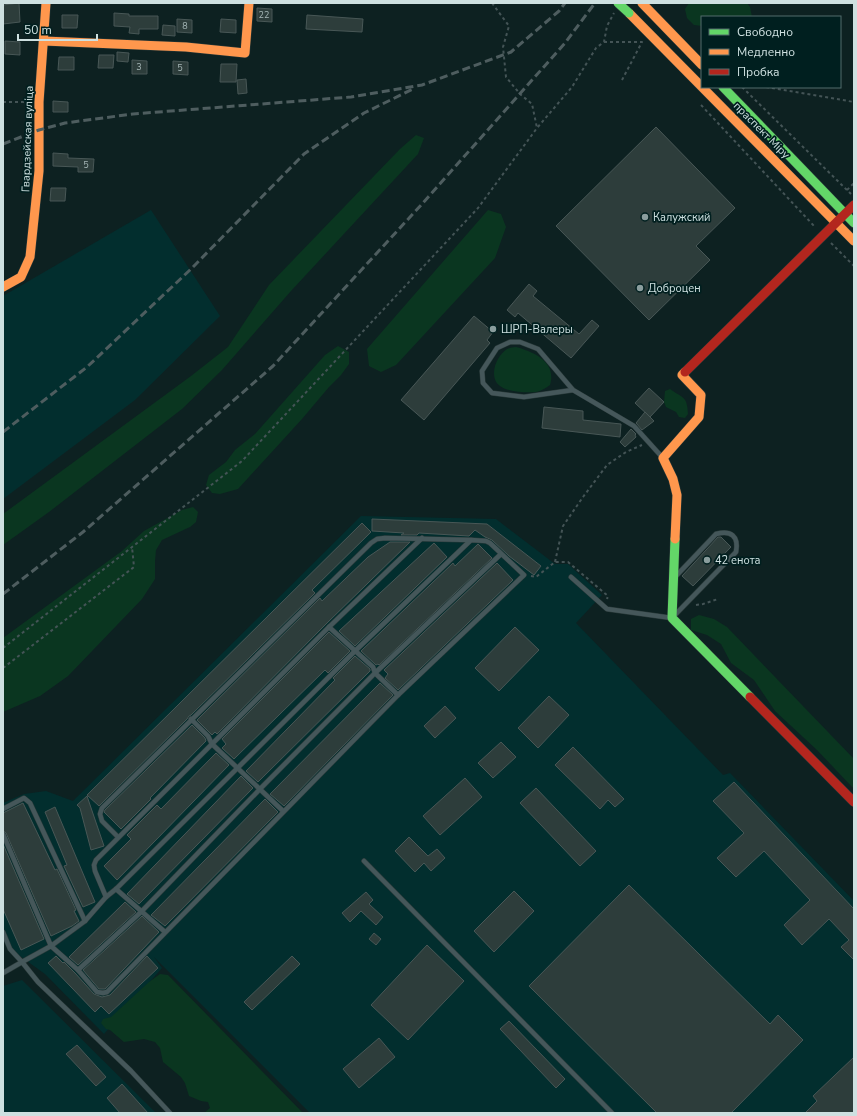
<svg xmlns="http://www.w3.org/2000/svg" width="857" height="1116" font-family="'Nunito Sans',sans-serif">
  <rect width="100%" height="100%" fill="#0d2121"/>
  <g fill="#022e2e">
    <path d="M151,210L220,316L135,400L3,499V296Z"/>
    <path d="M361,516L496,519L555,564H568L602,595L576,623L723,775L730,773L854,901V1113H310L154,957L162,968L104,1034L45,974L6,946L3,938V803L24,794L46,791L73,801Z"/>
    <path d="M22,980L156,1113H3V986Z"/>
  </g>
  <g fill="#0a3620">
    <path d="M689,3H747L750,7L752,17H702V26L694,25L687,18L685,9Z"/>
    <path d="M416,135L424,138L418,154L291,291L222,370L182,409L49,512L3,545V514L191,376L228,347L269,285L400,149Z"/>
    <path d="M488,210L501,214L506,227L495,258L396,365L381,372L369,366L367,349Z"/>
    <path d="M338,346L349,352V364L341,375L329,387L302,419L238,489L220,494L212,493L206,485L209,475L226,462L235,450L255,434L325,355Z"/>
    <path d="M516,347C534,352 557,362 550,385C546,388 541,391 536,392C527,393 507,392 500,386C488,377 496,356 507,349C509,348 513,347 516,347Z"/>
    <path d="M670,389C684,399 687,396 688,414L685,418L679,417L676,412L666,407L664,402L665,391Z"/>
    <path d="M193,507L198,512L196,522L190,527L162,540L156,550L155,561V579L142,599L68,676L40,696L3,712V638L122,551L144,531L182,510Z"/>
    <path d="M699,615L714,619L727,627L854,759V789L817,750L775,711L754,680L731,663L721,644L707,635L691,630V619Z"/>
    <path d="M160,974L168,975L303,1113H204L210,1108L208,1102L201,1101L189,1096L185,1083L181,1077L163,1062L160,1048L155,1042L144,1039L124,1042L110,1030L106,1029L101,1023L103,1019L111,1017L149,982Z"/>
  </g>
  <g fill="#2d3d3b" stroke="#485756">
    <path d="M19,3L20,22L3,24V5Z"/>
    <path d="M257,8L272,9V22L257,21Z"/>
    <path d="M114,13L129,14V16H158V29H139V34L129,33L130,27L114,26Z"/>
    <path d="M62,15H78L77,28H62Z"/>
    <path d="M307,15L363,19L362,32L306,29Z"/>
    <path d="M177,19L192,20V33L177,32Z"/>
    <path d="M221,19L236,20V33L220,32Z"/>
    <path d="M163,25L175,26V36L162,35Z"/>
    <path d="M5,41L20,42V55L5,54Z"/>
    <path d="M117,52L129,53L128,62L117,61Z"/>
    <path d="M99,55H114L113,68H98Z"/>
    <path d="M59,57H74V70H58Z"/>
    <path d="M132,60L147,61V74H132Z"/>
    <path d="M173,61L188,62V75L173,74Z"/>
    <path d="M221,64H237L236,82H220Z"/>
    <path d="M246,79L247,93L238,94L237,80Z"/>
    <path d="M53,101L68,102V112H53Z"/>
    <path d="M656,127L735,208L696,246L710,260L649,320L556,226Z"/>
    <path d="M53,153L68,154V158L94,159L93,172H78V167L53,166Z"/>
    <path d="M51,188H66L65,201H50Z"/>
    <path d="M529,284L537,291L533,296L579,334L592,320L599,326L571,358L518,313L515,317L507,310Z"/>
    <path d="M474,316L493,332L487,340L490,343L424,420L401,400Z"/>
    <path d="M649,388L664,402L650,417L635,403Z"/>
    <path d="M544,407L583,411V420L621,424L620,437L542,428Z"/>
    <path d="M645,412L654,421L642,430L636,423Z"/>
    <path d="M631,429L636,434L635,435L636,437L625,447L620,442Z"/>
    <path d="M372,519L487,524L541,566L534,575L509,556L492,540L485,537L475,530L469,536L419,533L417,535H401L404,533L372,531Z"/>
    <path d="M362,523L371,532L312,590L315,593L191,715L189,716L187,719L99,806L87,795Z"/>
    <path d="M718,537H721L731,547L693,586L682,576Z"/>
    <path d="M390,542H410L326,624L217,734L215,732L212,735L197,720L320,598L322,601L368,557Z"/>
    <path d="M434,543L447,557L355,646L339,631Z"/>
    <path d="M478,544L492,558L379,665L378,664L376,665L361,651L453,563L455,566Z"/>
    <path d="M497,563L513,580L398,690L385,678L388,674L384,670Z"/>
    <path d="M515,627L539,650L499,691L475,668Z"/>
    <path d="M329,632L350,651L328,673L325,670L234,759L222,748L226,744L222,739Z"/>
    <path d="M355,656L370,669V671L258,782L246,771L335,680L333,678Z"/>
    <path d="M380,683L393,695L284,806L270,794Z"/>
    <path d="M549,696L569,715L538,748L518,728Z"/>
    <path d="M445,706L456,718L435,738L424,726Z"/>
    <path d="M192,725L205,738L206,741L150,798L151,799L121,829L104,812L105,810Z"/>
    <path d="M501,742L516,757L493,778L478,763Z"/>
    <path d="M573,747L624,799L615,807L608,800L600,809L555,765Z"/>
    <path d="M216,753L229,765L117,880L104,866L131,839L127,835L157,805L161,809Z"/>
    <path d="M241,776L253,788L139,904L127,894Z"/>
    <path d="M465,778L482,797L440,835L423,816Z"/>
    <path d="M734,782L854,909V960L841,947L849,940L829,919L802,945L784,925L810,900L764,851L736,877L717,858L744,833L713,801Z"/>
    <path d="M536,788L596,851L580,866L520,803Z"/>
    <path d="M87,796L104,846L91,850L80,808L77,805Z"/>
    <path d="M265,799L278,812L165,926L151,915Z"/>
    <path d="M23,803L55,870L57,869L76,910L74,911L79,921L72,926L51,936L6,833L3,830V813Z"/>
    <path d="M55,807L95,902L83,907L64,866L67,865L45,812Z"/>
    <path d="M409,837L428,856L437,849L445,858L431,871L424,863L415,872L395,851Z"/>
    <path d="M3,844L44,939L21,950L3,909Z"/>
    <path d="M629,885L770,1024L778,1015L803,1040L731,1113H657L529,986Z"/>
    <path d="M514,891L534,911L494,952L474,931Z"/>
    <path d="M366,892L373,900L369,904L383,917L376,925L361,911L350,922L342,913Z"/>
    <path d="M125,902L136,912L78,965L69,957Z"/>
    <path d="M142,916L159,932L105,989H99L83,970Z"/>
    <path d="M374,933L381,939L376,945L369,939Z"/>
    <path d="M427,945L464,981L408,1040L371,1005Z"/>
    <path d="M56,956L63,963L64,962L75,973L94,994L102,997L110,995L147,956L158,968L109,1014L101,1006L95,1012L48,963Z"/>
    <path d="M292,956L300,964L252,1010L244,1002Z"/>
    <path d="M509,1021L565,1079L556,1088L500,1029Z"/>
    <path d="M379,1038L395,1057L359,1088L343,1069Z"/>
    <path d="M77,1045L106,1077L96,1086L66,1054Z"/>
    <path d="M854,1057V1113H805L817,1101L813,1096Z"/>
    <path d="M122,1084L148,1113H120L107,1098Z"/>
  </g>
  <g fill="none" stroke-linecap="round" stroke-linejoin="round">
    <defs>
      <g id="lane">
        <path d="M573,390L524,397L492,393L483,383L482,371L497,348L510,342H520L538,349L573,390L634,426L662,457"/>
        <path d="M571,577L607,609L672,618L736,552C739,536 731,530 716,534L677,575"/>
        <path d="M329,627L373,667L375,673L398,695"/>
        <path d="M191,719L208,736L212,744L283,811"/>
        <path d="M3,809L24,798L30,803L85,921"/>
        <path d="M3,834L51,946L78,970L97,992L103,993L107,992L398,695L524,575L490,543L486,541L471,540L355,651L116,889L106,897L85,921L51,946L22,962L10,949L3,932"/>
        <path d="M118,837L102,821L100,814L102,808L371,543L377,539L385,538L471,540"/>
        <path d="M364,861L612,1113"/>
        <path d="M116,889L165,932"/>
        <path d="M106,897L95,871L94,865L96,860L329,627L422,538"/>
        <path d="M78,970L141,912L260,789L375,673L501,554"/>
        <path d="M3,973L22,962L38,982L131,1071L170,1113"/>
      </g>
      <g id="fast">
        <path d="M723,87L854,223"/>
        <path d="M675,539L672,618L750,697"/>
      </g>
      <g id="slow">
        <path d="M642,3L702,65"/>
        <path d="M629,13L854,241"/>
        <path d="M44,41L186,47L245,53L249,3"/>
        <path d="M3,287L21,277L30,257L39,171V102L46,3"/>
        <path d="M675,539L677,495L673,479L663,458L699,417L701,395L682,375L685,372"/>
      </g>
      <g id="jam">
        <path d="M685,372L854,205"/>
        <path d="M750,697L854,802"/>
      </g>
    </defs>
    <use href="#lane" stroke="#2a3a3a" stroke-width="5.5"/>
    <use href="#fast" stroke="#2a3a3a" stroke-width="10"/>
    <use href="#slow" stroke="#2a3a3a" stroke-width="10"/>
    <use href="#jam" stroke="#2a3a3a" stroke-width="10"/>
    <g stroke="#445456" stroke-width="2" stroke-dasharray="3 3" stroke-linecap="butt">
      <path d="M492,3L509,26L503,47L506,77L520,94L532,104L537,128L572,87L596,48L604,42L607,26L614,13"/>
      <path d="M604,42H642L622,80"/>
      <path d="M742,87L851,194"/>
      <path d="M766,87L854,102"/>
      <path d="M3,102H28"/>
      <path d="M701,105L815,227"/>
      <path d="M847,190L854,183"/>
      <path d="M831,243L854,266"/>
      <path d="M555,562L563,526L583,497L607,465L626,452L642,445"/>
      <path d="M531,576L536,577L555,562H568L608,596L607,599"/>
      <path d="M696,605L703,604L718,599"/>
      <path d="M3,648L242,461L478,208L537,128"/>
      <path d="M3,668L134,567L132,547"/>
    </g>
    <use href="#lane" stroke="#45575a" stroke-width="4.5"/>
    <use href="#fast" stroke="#63d668" stroke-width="9"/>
    <use href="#slow" stroke="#ff974d" stroke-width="9"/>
    <use href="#jam" stroke="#b3261e" stroke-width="9"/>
    <g stroke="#4e5d5f" stroke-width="3" stroke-dasharray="8 4" stroke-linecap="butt">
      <path d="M3,144L39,130L65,123L133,114L351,97L422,85L511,52L559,11L565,3"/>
      <path d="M3,432L87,367L191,269L304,154L364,113L413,89"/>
      <path d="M3,594L83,532L273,366L422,204L565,43L595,3"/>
    </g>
    <defs>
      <path id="fast-bridge" d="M618,3L629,13"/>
    </defs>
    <use href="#fast-bridge" stroke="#2a3a3a" stroke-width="10" stroke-linecap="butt"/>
    <use href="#fast-bridge" stroke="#63d668" stroke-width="9"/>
  </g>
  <g fill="#8a9d9d" stroke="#001f1f" stroke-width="1.5">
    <circle cx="645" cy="217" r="4"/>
    <circle cx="640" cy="288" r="4"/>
    <circle cx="493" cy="329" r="4"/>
    <circle cx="707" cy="560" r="4"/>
  </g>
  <g text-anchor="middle" stroke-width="3.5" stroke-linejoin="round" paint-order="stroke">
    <g font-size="9" fill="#a6b7b7">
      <text x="264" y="18">22</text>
      <text x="185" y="29">8</text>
      <text x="139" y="70">3</text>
      <text x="180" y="71">5</text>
      <text x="86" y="168">5</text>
    </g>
    <g font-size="11" fill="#cee0e0" stroke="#001f1f">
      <text transform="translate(762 130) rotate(45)" y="4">праспект Міру</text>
      <text transform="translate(27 139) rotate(-88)" y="4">Гвардзейская вуліца</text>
    </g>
    <g font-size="11" fill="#cee0e0" stroke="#001f1f" text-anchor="start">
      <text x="653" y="221">Калужский</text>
      <text x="648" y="292">Доброцен</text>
      <text x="501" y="333">ШРП-Валеры</text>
      <text x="715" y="564">42 енота</text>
    </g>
  </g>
  <rect width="857" height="1116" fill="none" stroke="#cee0e0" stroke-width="8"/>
  <rect x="701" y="16" width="140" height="72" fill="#001f1f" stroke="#526c6c"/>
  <rect x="709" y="29" width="20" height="6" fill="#63d668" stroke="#526c6c"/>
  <text x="737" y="36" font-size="12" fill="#cee0e0">Свободно</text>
  <rect x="709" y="49" width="20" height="6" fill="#ff974d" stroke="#526c6c"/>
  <text x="737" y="56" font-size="12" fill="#cee0e0">Медленно</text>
  <rect x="709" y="69" width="20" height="6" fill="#b3261e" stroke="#526c6c"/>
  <text x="737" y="76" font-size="12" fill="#cee0e0">Пробка</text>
  <path d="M18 34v6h79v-6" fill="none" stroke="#cee0e0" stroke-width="2"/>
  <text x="24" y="34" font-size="12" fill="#cee0e0" stroke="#001f1f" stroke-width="3" paint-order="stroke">50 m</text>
</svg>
